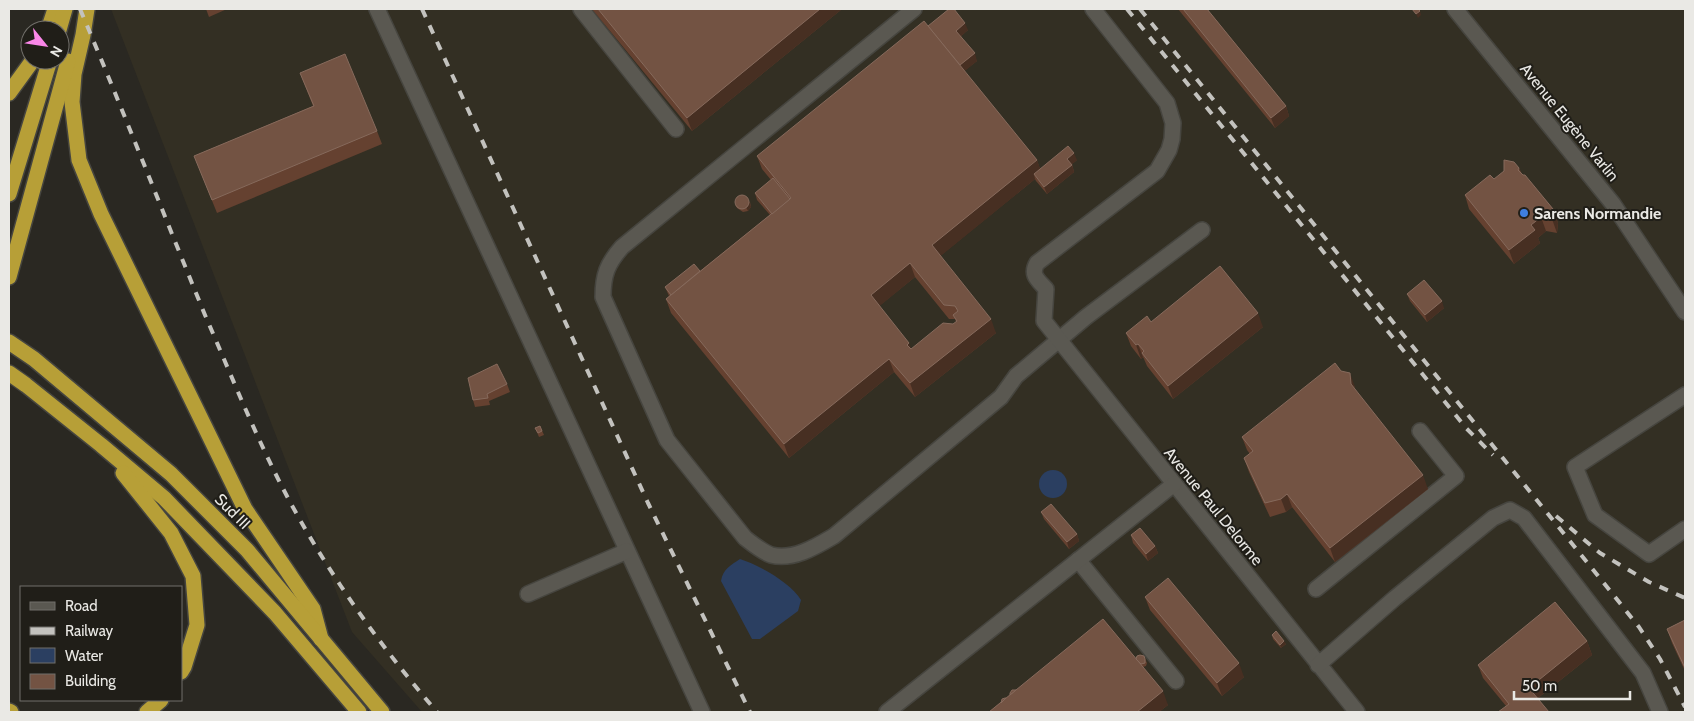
<svg xmlns="http://www.w3.org/2000/svg" width="1694" height="721" font-family="Cabin,sans-serif">
  <rect width="100%" height="100%" fill="#2a2822"/>
  <path fill="#332f23" d="M111,9H1685V712H422L352,632Z"/>
  <g fill="#2b3f61">
    <circle cx="1053" cy="484" r="14"/>
    <path d="M740,559C759,565 791,583 801,600L798,611L760,639H752L721,581C723,569 731,565 740,559Z"/>
  </g>
  <g fill="none" stroke-linecap="round" stroke-linejoin="round">
    <defs>
      <g id="minor">
        <path d="M377,9L702,712"/>
        <path d="M581,9L676,129"/>
        <path d="M914,9L622,247C607,264 603,275 603,297L667,440L745,538C753,544 761,551 771,555C793,561 817,546 834,536L1001,397L1016,376L1086,317L1202,230"/>
        <path d="M1093,9L1167,103L1173,123L1172,139L1169,150L1157,171L1037,263C1030,275 1038,280 1046,289L1044,321L1357,712"/>
        <path d="M1455,9L1613,204L1685,312"/>
        <path d="M1685,395L1575,467L1595,515L1649,554L1685,529"/>
        <path d="M1078,560L1176,681"/>
        <path d="M1316,589L1456,476L1420,431"/>
        <path d="M528,594L627,551"/>
        <path d="M1318,665L1395,598L1493,518L1510,510L1524,518L1643,673L1660,712"/>
        <path d="M887,712L1174,484"/>
      </g>
      <g id="highway">
        <path d="M87,9L83,35L74,74L72,102L79,160L101,214L245,509L313,609L321,639"/>
        <path d="M48,30L55,9"/>
        <path d="M59,30L65,9"/>
        <path d="M9,93L33,60"/>
        <path d="M9,194L50,60"/>
        <path d="M9,277L68,61"/>
        <path d="M9,342L34,359L171,474L247,550L382,712"/>
        <path d="M9,373L26,385L101,445L164,498L275,613L359,712"/>
        <path d="M123,473L171,533L193,576L197,625L184,667L181,672"/>
        <path d="M9,711L11,712"/>
        <path d="M147,712L161,700"/>
      </g>
    </defs>
    <use href="#minor" stroke="#46453f" stroke-width="18"/>
    <use href="#highway" stroke="#46453f" stroke-width="18"/>
    <use href="#minor" stroke="#5a5851" stroke-width="15"/>
    <use href="#highway" stroke="#b79f37" stroke-width="15"/>
    <g stroke="#c3c2be" stroke-width="4" stroke-dasharray="9 9" stroke-linecap="butt">
      <path d="M80,9C123,110 163,213 205,315C232,377 257,440 289,500C330,576 381,647 437,712"/>
      <path d="M422,9L648,503L750,712"/>
      <path d="M1127,9L1466,428L1493,455"/>
      <path d="M1140,9L1611,592L1639,627L1660,659L1685,707"/>
      <path d="M1556,516L1600,553L1649,582L1685,598"/>
    </g>
  </g>
  <g fill="#654130" fill-rule="evenodd">
    <path d="M206,9H227L209,17Z"/>
    <path d="M592,9H842L692,131Z"/>
    <path d="M1178,9H1207L1286,106L1289,116L1275,128Z"/>
    <path d="M928,26L968,30L961,36L977,61L964,71L1037,160L1040,169L1077,160L1072,164L1074,172L1047,194L1036,181L1035,179L940,256L996,333L915,397L894,372L789,458L671,313L666,299L669,296L665,287L700,271L770,215L757,200L755,193L771,180L762,169L757,156ZM915,277L949,319H955L956,322L953,324L911,349L879,306Z"/>
    <path d="M300,73L377,131L382,144L217,213L194,156L313,106Z"/>
    <path d="M1519,168L1522,174L1553,209L1558,223L1557,233L1546,231L1538,238L1540,243L1514,264L1469,209L1465,195L1494,179Z"/>
    <path d="M750,202L751,207L748,211L743,212L737,208L735,204Z"/>
    <path d="M1407,294L1444,308L1427,322L1410,301Z"/>
    <path d="M1151,322L1263,327L1173,399L1147,366L1144,359L1143,357L1141,359L1131,346L1126,333Z"/>
    <path d="M1341,371L1355,387V390L1428,489L1335,562L1292,507L1286,512L1270,517L1249,472L1244,458L1250,454L1247,450L1242,437Z"/>
    <path d="M507,384L510,392L489,401L490,405L475,407L473,400Z"/>
    <path d="M540,426L544,435L539,437L535,428Z"/>
    <path d="M1041,512L1077,534L1079,541L1069,549L1044,519Z"/>
    <path d="M1131,535L1155,546L1158,553L1148,561L1133,543Z"/>
    <path d="M1145,597L1244,677L1222,696L1150,610Z"/>
    <path d="M1685,620V671L1672,643L1667,629Z"/>
    <path d="M1272,635L1286,644L1281,648L1273,639Z"/>
    <path d="M1587,641L1592,655L1538,698L1506,706L1483,678L1478,665Z"/>
    <path d="M1136,659H1145L1147,663L1146,666L1143,667L1168,705L1159,712H989L1016,690Z"/>
  </g>
  <g fill="#472f22">
    <path d="M820,9H842L692,131L687,118Z"/>
    <path d="M1420,11L1421,15L1418,18L1416,14Z"/>
    <path d="M965,23L968,30L959,38L956,31Z"/>
    <path d="M975,53L977,61L961,74L958,67Z"/>
    <path d="M1286,106L1289,116L1275,128L1271,118Z"/>
    <path d="M1074,153L1077,160L1070,166L1067,159Z"/>
    <path d="M1037,160L1042,174H1034L1035,179L937,259L932,245Z"/>
    <path d="M1072,165L1074,172L1047,194L1044,187Z"/>
    <path d="M748,198L751,207L748,211L746,207Z"/>
    <path d="M1553,209L1558,223L1557,233L1552,219Z"/>
    <path d="M1541,217L1546,231L1538,238L1540,243L1514,264L1509,250L1531,225Z"/>
    <path d="M910,263L915,277L876,309L871,295Z"/>
    <path d="M1442,301L1444,308L1427,322L1425,315Z"/>
    <path d="M1258,313L1263,327L1173,399L1168,386Z"/>
    <path d="M991,319L996,333L915,397L910,383Z"/>
    <path d="M909,343L914,356L907,345Z"/>
    <path d="M1138,344L1143,357L1141,359L1136,345Z"/>
    <path d="M889,359L894,372L789,458L784,444Z"/>
    <path d="M1350,373L1355,387V397L1351,384Z"/>
    <path d="M1423,475L1428,489L1335,562L1330,548Z"/>
    <path d="M1287,494L1292,507L1286,512L1281,499Z"/>
    <path d="M1077,534L1079,541L1069,549L1067,542Z"/>
    <path d="M1155,546L1158,553L1148,561L1146,554Z"/>
    <path d="M1284,641L1286,644L1281,648L1280,645Z"/>
    <path d="M1587,641L1592,655L1534,701L1529,688Z"/>
    <path d="M1239,663L1244,677L1222,696L1217,683Z"/>
    <path d="M1163,691L1168,705L1159,712H1137Z"/>
  </g>
  <g fill="#735343" stroke="#866a5c" fill-rule="evenodd">
    <path d="M598,9H820L687,118Z"/>
    <path d="M949,9H954L965,23L956,31L975,53L960,65L928,26Z"/>
    <path d="M1183,9H1207L1286,106L1271,118Z"/>
    <path d="M1412,9H1418L1420,11L1416,14Z"/>
    <path d="M924,21L1037,160L932,245L991,319L910,383L889,359L784,444L666,299L791,198L757,156ZM910,263L944,305L955,306L958,311L953,315L957,321L953,324L943,323L911,349L907,345L909,343L871,295Z"/>
    <path d="M345,54L377,131L212,200L194,156L314,106L300,73Z"/>
    <path d="M1068,146L1074,153L1067,159L1072,165L1044,187L1034,174Z"/>
    <path d="M1504,160L1514,162L1519,168L1518,170L1523,175H1525L1553,209L1552,219L1541,217L1531,225L1535,230L1509,250L1465,195L1490,175L1494,179L1504,171Z"/>
    <path d="M773,178L790,199L772,214L755,193Z"/>
    <circle cx="742" cy="202" r="7"/>
    <path d="M694,264L700,271L671,295L665,287Z"/>
    <path d="M1220,266L1258,313L1168,386L1142,353L1144,351L1138,344L1136,345L1126,333L1147,316L1151,322Z"/>
    <path d="M1424,280L1442,301L1425,315L1407,294Z"/>
    <path d="M1335,363L1341,371L1350,373L1351,384L1423,475L1330,548L1287,494L1281,499L1265,503L1244,458L1253,451L1242,437Z"/>
    <path d="M497,364L507,384L487,394L488,398L473,400L468,378Z"/>
    <path d="M540,426L542,431L538,433L535,428Z"/>
    <path d="M1051,504L1077,534L1067,542L1041,512Z"/>
    <path d="M1140,528L1155,546L1146,554L1131,535Z"/>
    <path d="M1168,578L1239,663L1217,683L1145,597Z"/>
    <path d="M1555,602L1587,641L1529,688L1549,712H1498L1509,704L1478,665Z"/>
    <path d="M1103,619L1163,691L1137,712H989Z"/>
    <path d="M1685,620V668L1667,629Z"/>
    <path d="M1276,631L1284,641L1280,645L1272,635Z"/>
    <path d="M1140,655L1144,656L1145,659V663L1141,664L1136,659L1137,656Z"/>
    <path d="M1012,690H1016L1010,695V693Z"/>
    <path d="M1005,698H1006L1001,703L1002,699Z"/>
  </g>
  <circle fill="#3f7fe0" stroke="#201e18" stroke-width="2" cx="1524" cy="213" r="5"/>
  <g text-anchor="middle" stroke-width="4" stroke-linejoin="round" paint-order="stroke">
    <g font-size="16" fill="#eae9e5" stroke="#201e18">
      <text transform="translate(1570 122) rotate(51)" y="6">Avenue Eugène Varlin</text>
      <text transform="translate(1214 506) rotate(51)" y="6">Avenue Paul Delorme</text>
      <text transform="translate(233 511) rotate(45)" y="6">Sud III</text>
    </g>
    <g font-size="16" font-weight="bold" fill="#eae9e5" stroke="#201e18" text-anchor="start">
      <text x="1534" y="219">Sarens Normandie</text>
    </g>
  </g>
  <rect width="1694" height="721" fill="none" stroke="#eae9e5" stroke-width="20"/>
  <rect x="20" y="586" width="162" height="115" fill="#201e18" stroke="#716f6a"/>
  <rect x="30" y="602" width="25" height="8" fill="#5a5851" stroke="#716f6a"/>
  <text x="65" y="611" font-size="15" fill="#eae9e5">Road</text>
  <rect x="30" y="627" width="25" height="8" fill="#c3c2be" stroke="#716f6a"/>
  <text x="65" y="636" font-size="15" fill="#eae9e5">Railway</text>
  <rect x="30" y="648" width="25" height="15" fill="#2b3f61" stroke="#716f6a"/>
  <text x="65" y="661" font-size="15" fill="#eae9e5">Water</text>
  <rect x="30" y="674" width="25" height="15" fill="#735343" stroke="#716f6a"/>
  <text x="65" y="686" font-size="15" fill="#eae9e5">Building</text>
  <g transform="translate(45 45) rotate(120)"><circle r="24" fill="#201e18" stroke="#716f6a"/>
  <path d="M0-4L9 19L0 12L-9 19Z" fill="#fa87e8"/>
  <text y="-8" font-size="14" font-weight="bold" text-anchor="middle" fill="#eae9e5">N</text>
  </g>
  <path d="M1514 691v8h116v-8" fill="none" stroke="#eae9e5" stroke-width="2.5"/>
  <text x="1522" y="691" font-size="15" fill="#eae9e5" stroke="#201e18" stroke-width="4" paint-order="stroke">50 m</text>
</svg>
